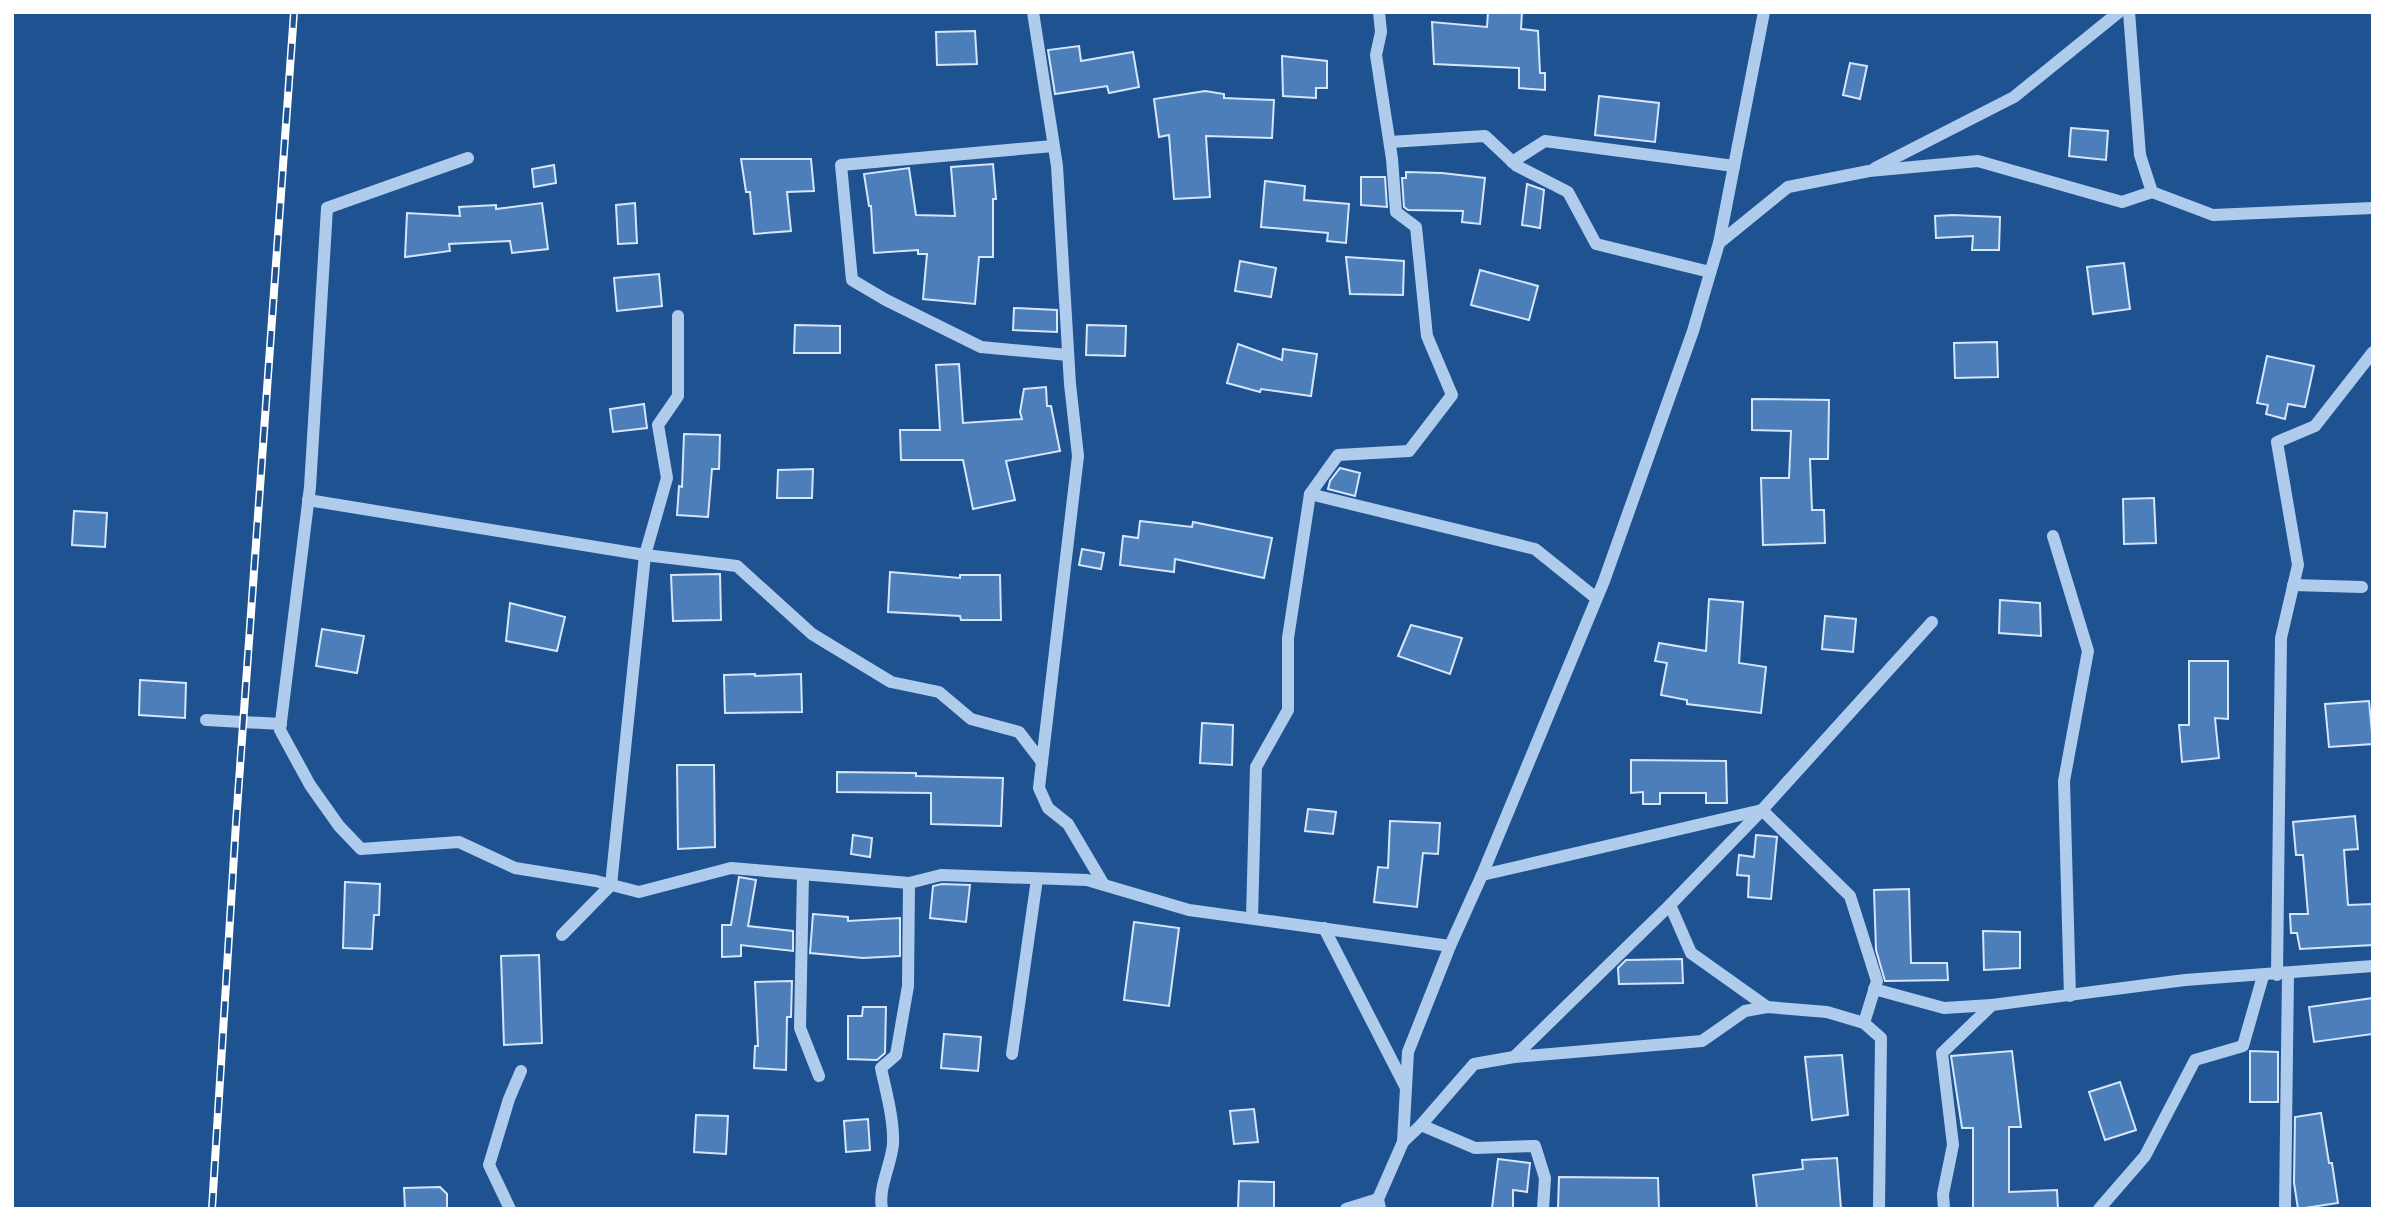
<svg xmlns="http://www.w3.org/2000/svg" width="2385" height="1221" font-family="'Alegreya Sans',sans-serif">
  <rect width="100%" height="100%" fill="#1f5291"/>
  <g fill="#4c7eba" stroke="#d6e6fa" stroke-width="2">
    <path d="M1488,12H1522L1521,29L1538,31L1540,73H1545V90L1519,88V68L1434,64L1432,22L1487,27Z"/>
    <path d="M975,31L977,64L937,65L936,32Z"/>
    <path d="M1079,46L1081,61L1133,52L1139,87L1109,93L1107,86L1055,94L1048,50Z"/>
    <path d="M1282,56L1327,61V88H1316V98L1283,96Z"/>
    <path d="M1850,63L1867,66L1860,99L1843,95Z"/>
    <path d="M1205,91L1224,94V98L1274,100L1272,138L1206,136L1210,197L1174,199L1169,135L1159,137L1154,99Z"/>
    <path d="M1599,96L1659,103L1655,142L1595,135Z"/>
    <path d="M2071,128L2108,131L2106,160L2069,156Z"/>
    <path d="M741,159H811L814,191L787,192L791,231L754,234L750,192H746Z"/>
    <path d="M993,164L996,199H993V257H979L975,304L923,299L927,254H918V250L874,253L871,206H869L864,174L909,168L916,215L955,216L951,167Z"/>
    <path d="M554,165L556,183L534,187L532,169Z"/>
    <path d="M1406,172L1442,173L1485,178L1480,224L1462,222L1463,211L1408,210L1404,207L1402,178H1406Z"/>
    <path d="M1361,177H1385L1387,207L1361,205Z"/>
    <path d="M1265,181L1305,186L1304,200L1349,204L1346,243L1327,241L1328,233L1261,227Z"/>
    <path d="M1527,184L1544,190L1540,228L1522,225Z"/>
    <path d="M542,203L548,249L512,253L510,241L449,244L450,251L405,257L407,213L460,216L459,207L496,205V209Z"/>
    <path d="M635,203L637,243L618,244L616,205Z"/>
    <path d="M1953,215L2000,217L1999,250H1972L1973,236L1936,238L1935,216Z"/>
    <path d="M1346,257L1404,261L1403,295L1350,294Z"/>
    <path d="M1240,261L1276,268L1271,297L1235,291Z"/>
    <path d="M2124,263L2130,309L2093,314L2087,267Z"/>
    <path d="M1480,270L1538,286L1529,320L1471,305Z"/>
    <path d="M659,274L662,306L617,311L614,278Z"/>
    <path d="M1014,308L1057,310V332L1013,330Z"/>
    <path d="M795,325L840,326V353H794Z"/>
    <path d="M1087,325L1126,326L1125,356L1086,355Z"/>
    <path d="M1997,342L1998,377L1955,378L1954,343Z"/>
    <path d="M1238,344L1282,360L1283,349L1317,354L1311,396L1261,389L1260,392L1227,383Z"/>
    <path d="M2267,356L2314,366L2305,407L2288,404L2285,419L2266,414L2268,405L2257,403Z"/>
    <path d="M959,364L963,423L1022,419L1020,412L1024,389L1046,387L1047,406H1051L1060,451L1006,461L1015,500L973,509L963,460H901L900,430H940L936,365Z"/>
    <path d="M1752,399L1829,400L1828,459H1810L1812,510H1824L1825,543L1763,545L1761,478H1789L1791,431L1752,430Z"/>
    <path d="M644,404L647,428L613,432L610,409Z"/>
    <path d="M684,434L720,435L719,469H712L708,517L677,515L679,486L682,487Z"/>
    <path d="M1340,468L1360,473L1355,496L1328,489L1330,481Z"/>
    <path d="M813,469L812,498H777L778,470Z"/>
    <path d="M2154,498L2156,543L2124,544L2123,499Z"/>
    <path d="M74,511L107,513L105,547L72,545Z"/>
    <path d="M1140,521L1192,527L1193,522L1272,538L1264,578L1175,559L1174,572L1120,565L1123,536L1138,538Z"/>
    <path d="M1082,549L1104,553L1101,569L1079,565Z"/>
    <path d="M890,572L960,578V575H1000L1001,620H961L960,616L888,612Z"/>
    <path d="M720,574L721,620L673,621L671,575Z"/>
    <path d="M1709,599L1743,602L1739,663L1766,667L1761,713L1687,704V700L1661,695L1667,663L1655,661L1659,643L1706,651Z"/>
    <path d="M2000,600L2040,603L2041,636L1999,633Z"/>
    <path d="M510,603L565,617L557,651L506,641Z"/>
    <path d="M1825,616L1856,619L1853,652L1822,649Z"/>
    <path d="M1411,625L1462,638L1450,674L1398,656Z"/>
    <path d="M322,629L364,636L357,673L316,666Z"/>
    <path d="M2189,661H2228V719L2215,718L2219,758L2182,762L2179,725H2189Z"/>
    <path d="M755,674V676L801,674L802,712L725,713L724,675Z"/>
    <path d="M140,680L186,683L185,718L139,715Z"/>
    <path d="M2369,701L2373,744L2329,747L2325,704Z"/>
    <path d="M1202,723L1233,725L1232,765L1200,763Z"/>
    <path d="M1631,760L1726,761L1727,803H1706V793H1660V804H1643V792L1631,793Z"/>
    <path d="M677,765H714L715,847L678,849Z"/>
    <path d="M837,772L916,773V776L1003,778L1001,826L931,824V793L837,792Z"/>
    <path d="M1308,809L1336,812L1333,834L1305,831Z"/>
    <path d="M2355,816L2358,849L2344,850L2348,905L2373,904V945L2300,949L2297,933H2291L2290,914H2308L2303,855H2296L2293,822Z"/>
    <path d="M1390,821L1440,823L1438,854L1423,853L1417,907L1374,902L1378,867L1388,868Z"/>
    <path d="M853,835L872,838L870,857L851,854Z"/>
    <path d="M1756,835L1777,837L1771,899L1748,897L1749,876L1737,875L1739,855L1754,857Z"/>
    <path d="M739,877L756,880L748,926L793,931V951L741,945V956L722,957V925H731Z"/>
    <path d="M345,882L380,884L379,915H374L372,949L343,948Z"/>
    <path d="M942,884L970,885L966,922L930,918L933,886Z"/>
    <path d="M1909,889L1911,963H1947L1948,980L1885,981L1876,950L1874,890Z"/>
    <path d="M813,914L848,917V921L900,918V956L863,958L810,953Z"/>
    <path d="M1134,922L1179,928L1169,1006L1124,1000Z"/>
    <path d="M1983,931L2020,932V968L1984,970Z"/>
    <path d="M539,955L542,1043L504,1045L501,956Z"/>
    <path d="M1682,959L1683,983L1619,984L1618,968L1626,960Z"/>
    <path d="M792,981L791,1017H787L786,1070L754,1068L755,1046H758L755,982Z"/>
    <path d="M2373,998V1034L2314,1042L2309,1007Z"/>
    <path d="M863,1007H886L885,1053L877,1060L848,1059V1016H862Z"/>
    <path d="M944,1034L981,1037L978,1071L941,1068Z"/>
    <path d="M2012,1051L2021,1127H2009V1192L2057,1190L2058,1209H1973V1128H1962L1951,1056Z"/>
    <path d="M2250,1051L2278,1052V1102H2250Z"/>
    <path d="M1842,1055L1848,1115L1812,1120L1805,1057Z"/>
    <path d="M2120,1082L2136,1130L2105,1140L2089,1092Z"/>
    <path d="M1254,1109L1258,1142L1234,1144L1230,1111Z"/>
    <path d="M2321,1113L2329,1163H2332L2338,1203L2298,1209L2294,1183L2295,1117Z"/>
    <path d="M696,1115L728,1116L726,1154L694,1152Z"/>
    <path d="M868,1119L870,1150L846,1152L844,1121Z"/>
    <path d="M1837,1158L1841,1209H1757L1753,1175L1803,1169L1802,1160Z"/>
    <path d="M1498,1159L1530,1163L1527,1192L1513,1190V1208H1492Z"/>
    <path d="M1559,1177L1658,1178L1659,1209H1558Z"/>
    <path d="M1239,1181L1274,1182V1209H1238Z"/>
    <path d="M440,1187L447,1194V1209H405L404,1188Z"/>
  </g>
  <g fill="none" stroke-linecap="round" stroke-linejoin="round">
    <g stroke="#b0cced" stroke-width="12">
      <path d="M1390,142L1485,136L1517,166L1568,192L1596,244L1710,272"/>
      <path d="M1053,146L841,165L852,280L886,300L981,347L1068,355"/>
      <path d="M468,158L327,208L310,487L280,730L310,785L339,826L361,849L459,842L515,868L596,881L639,892L731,868L909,883L941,875L1087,880L1189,910L1450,946"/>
      <path d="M1512,162L1545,141L1734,166"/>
      <path d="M1875,168L2014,97L2119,12"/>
      <path d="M2152,192L2213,215L2373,208"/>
      <path d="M1719,243L1788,187L1869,171L1978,161L2122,202L2152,192L2140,155L2129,12"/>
      <path d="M678,316V396L658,425L667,478L645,555L737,566L812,634L891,682L939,692L971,719L1019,732L1042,762L1078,456L1070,384L1057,166L1033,12"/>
      <path d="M1310,494L1338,455L1409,451L1452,395L1427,336L1416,227L1396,212L1392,159L1376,55L1381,32L1379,12"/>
      <path d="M308,500L645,555L611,885L562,935"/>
      <path d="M2053,536L2088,651L2064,781L2070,996"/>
      <path d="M2293,585L2362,587"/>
      <path d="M206,720L281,724"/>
      <path d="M1042,762L1039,788L1048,808L1068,824L1104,885"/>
      <path d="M803,874L800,1028L819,1076"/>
      <path d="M1482,875L1762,810L1850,896L1877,981L1864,1023L1881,1038L1879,1209"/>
      <path d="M1670,905L1691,953L1767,1007"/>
      <path d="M1252,918L1256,767L1288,710V638L1310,494L1535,549L1596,598"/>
      <path d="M1324,928L1405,1086"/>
      <path d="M2277,975L2281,638L2298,565L2277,442L2315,426L2373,352"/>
      <path d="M1874,989L1944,1008L1992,1005"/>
      <path d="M1012,1054L1037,879"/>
      <path d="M1514,1057L1670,905L1762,810L1932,622"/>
      <path d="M1421,1125L1475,1148L1535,1146L1545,1178L1543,1209"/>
      <path d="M1403,1142L1421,1125L1474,1064L1514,1057L1702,1041L1745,1011L1767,1007L1827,1012L1864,1023"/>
      <path d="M510,1209L489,1165L509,1099L521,1071"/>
      <path d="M882,1209C878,1187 891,1166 893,1144C894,1119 886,1092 881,1068L896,1055L908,986L909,883"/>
      <path d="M1346,1209L1378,1199"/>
      <path d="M1380,1209L1378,1199L1403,1142L1408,1052L1450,946L1482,875L1604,581L1693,331L1719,243L1764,12"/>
      <path d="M1944,1209L1943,1194L1953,1145L1942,1053L1992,1005L2185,980L2373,966"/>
      <path d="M2099,1209L2145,1156L2195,1060L2243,1046L2263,976"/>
      <path d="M2285,1209L2288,974"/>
    </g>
    <defs>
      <path id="rail" d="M212,1209L236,823L294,12"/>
    </defs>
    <use href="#rail" stroke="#fff" stroke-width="8"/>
    <use href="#rail" stroke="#1f5291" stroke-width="5" stroke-dasharray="16" stroke-linecap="butt"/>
  </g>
  <rect width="2385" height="1221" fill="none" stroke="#ffffff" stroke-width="28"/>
</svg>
